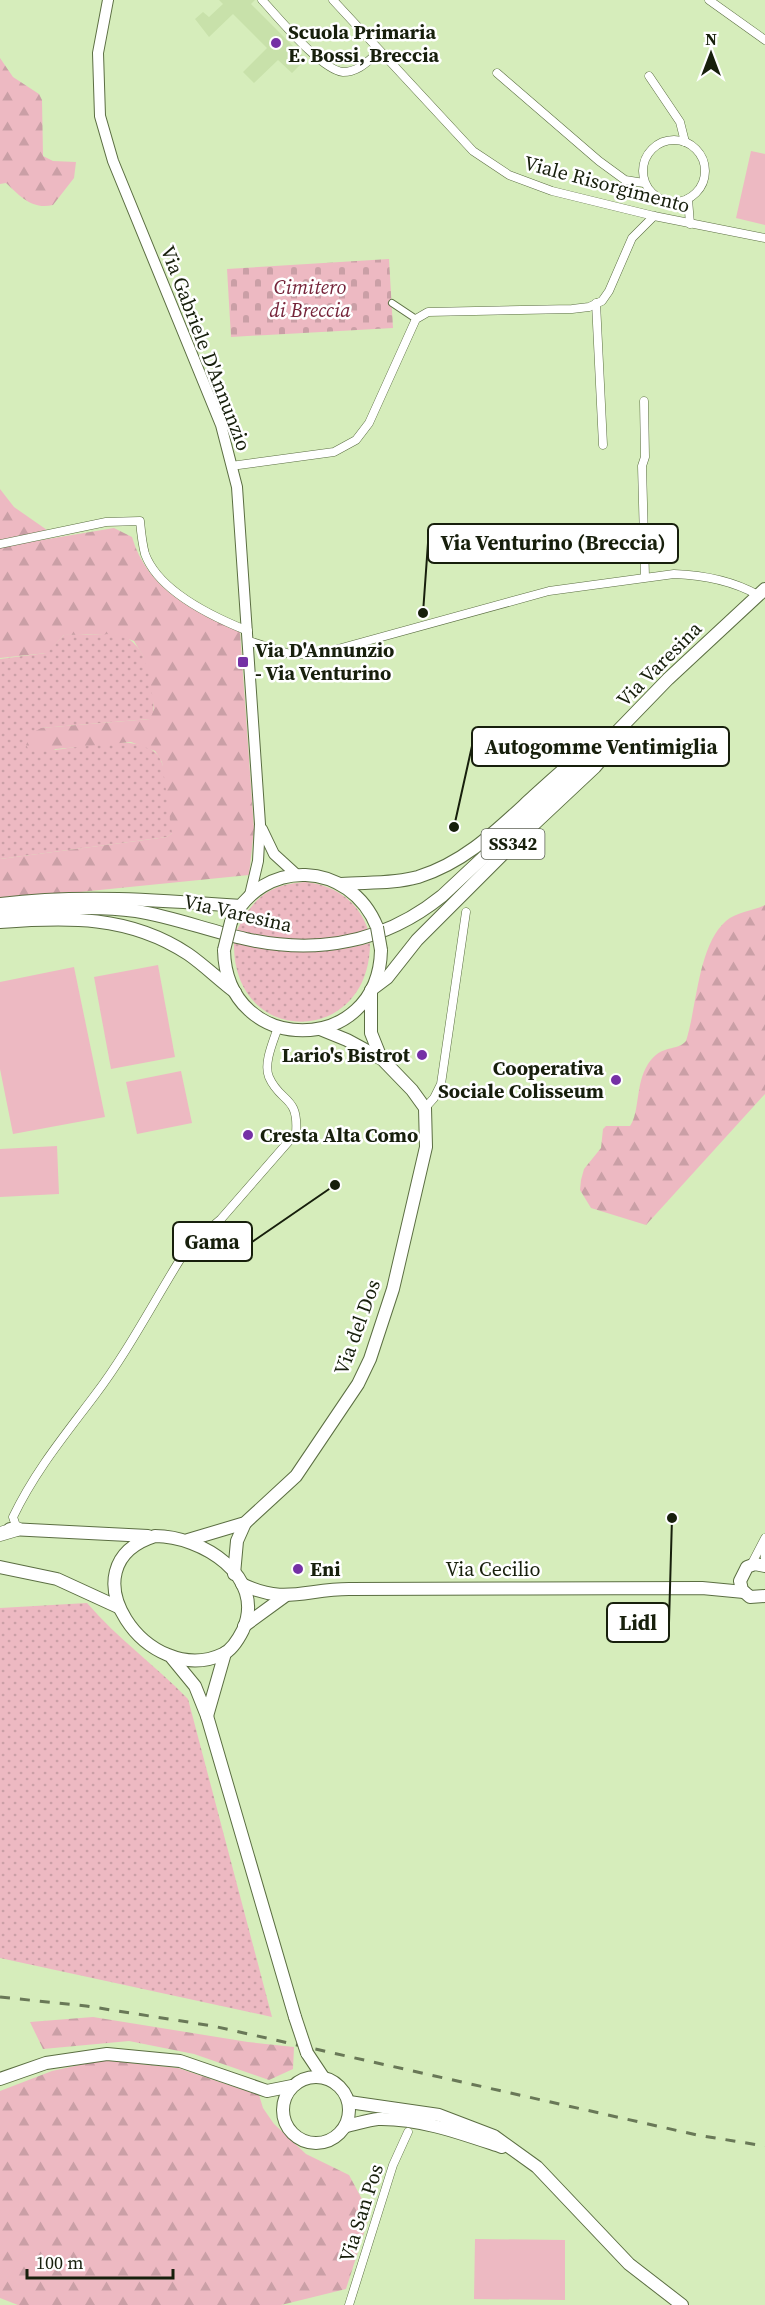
<svg xmlns="http://www.w3.org/2000/svg" width="765" height="2305" font-family="'Source Serif 4',serif">
  <defs>
    <pattern id="grass-dots" width="8" height="8" patternUnits="userSpaceOnUse" patternTransform="scale(1.5)"><rect width="8" height="8" fill="#edb9c2"/><path d="M2 2h.1M6 6h.1" fill="none" stroke="#ca9fa6" stroke-width="1.8" stroke-linecap="round"/></pattern>
    <pattern id="forest-firs" width="22" height="20" patternUnits="userSpaceOnUse" patternTransform="scale(1.5)"><rect width="22" height="20" fill="#edb9c2"/><path d="M5 1l3.5 6h-7zM16 11l3.5 6h-7z" fill="#ca9fa6"/></pattern>
    <pattern id="cemetery-stones" width="16" height="16" patternUnits="userSpaceOnUse" patternTransform="scale(1.5)"><rect width="16" height="16" fill="#edb9c2"/><path d="M2 7V4a2 2 0 0 1 4 0v3zM10 15v-3a2 2 0 0 1 4 0v3z" fill="#ca9fa6"/></pattern>
  </defs>
  <rect width="100%" height="100%" fill="#d6edbb"/>
  <path fill="#c8e1aa" d="M219,0H255L251,4L306,59L292,73L278,60L254,83L243,72L267,48L233,14L209,37L195,19L203,12L209,17L223,4Z"/>
  <g fill="url(#grass-dots)">
    <path d="M77,634C90,636 102,633 115,634C148,638 156,688 153,716L150,719L41,728L55,750C82,747 151,729 162,763C169,783 170,807 174,828L172,833L167,837L0,859V659L46,653L64,635Z"/>
    <path d="M307,882C336,886 359,902 368,930C324,944 280,942 237,930C254,897 269,884 307,882Z"/>
    <path d="M234,942C284,954 319,956 370,943C370,1048 231,1048 234,942Z"/>
    <path d="M87,1603C118,1639 155,1665 188,1699L272,2017L0,1958V1608Z"/>
  </g>
  <g fill="url(#forest-firs)">
    <path d="M0,58L13,77L39,94L42,100L43,156L53,161L76,162L74,178L53,205C32,210 20,196 6,183L0,184Z"/>
    <path d="M0,489L14,507L47,530L0,541Z"/>
    <path d="M114,528L132,537C147,589 194,612 240,632L254,829L249,875L0,900V859L167,837L172,833L162,762L155,751L131,742L35,751L29,750L26,745L32,733L41,728L150,719L154,709L150,678L143,656L134,641L114,634L64,635L47,653L0,658V547Z"/>
    <path d="M765,905V1094L646,1225L591,1208L580,1190L581,1180L584,1169L601,1148L603,1129L606,1126H630C640,1112 635,1085 648,1064C662,1043 677,1052 686,1041C697,1007 698,945 726,921C736,912 753,911 765,905Z"/>
    <path d="M93,2017L248,2042L294,2047L293,2069L269,2080L194,2054L129,2041L43,2049L30,2022Z"/>
    <path d="M102,2060L178,2068L259,2095L263,2108L274,2124L306,2154L349,2175L370,2214L346,2289L281,2305H18L0,2298V2091L52,2071Z"/>
  </g>
  <path fill="url(#cemetery-stones)" d="M389,259L393,328L231,337L227,269Z"/>
  <g fill="#edb9c2">
    <path d="M751,151L765,154V225L736,218Z"/>
    <path d="M158,965L175,1057L111,1069L94,977Z"/>
    <path d="M74,967L105,1117L13,1134L0,1069V982Z"/>
    <path d="M181,1071L192,1123L137,1134L126,1082Z"/>
    <path d="M57,1146L59,1194L0,1197V1149Z"/>
    <path d="M475,2239L565,2240V2300L474,2299Z"/>
  </g>
  <g fill="none" stroke-linecap="round" stroke-linejoin="round">
    <defs>
      <path id="pedestrian" d="M392,303L416,319"/>
      <g id="minor">
        <path d="M262,0C278,17 321,70 343,72C359,72 369,60 380,51"/>
        <path d="M333,0L473,151L509,175L552,191L654,216L765,238"/>
        <path d="M709,0L765,40"/>
        <path d="M497,73L599,161L625,180L644,183"/>
        <path d="M649,76L680,122L685,142"/>
        <circle cx="674" cy="171" r="31"/>
        <path d="M688,199L690,224"/>
        <path d="M596,303L603,445"/>
        <path d="M644,401L645,457L642,466L645,577"/>
        <path d="M231,466L334,452L356,440L369,423L416,319L428,312L572,309L589,307L602,301L609,291L632,238L654,216"/>
        <path d="M0,544L106,522L140,521C141,532 142,543 145,554C159,592 213,617 248,631"/>
        <path d="M249,641L290,654L316,655L549,591L674,574C702,575 733,581 758,595"/>
        <path d="M425,1108L434,1098L441,1084L466,912"/>
        <path d="M17,1529L13,1517C35,1471 65,1435 95,1395C127,1353 153,1303 181,1258L192,1244L221,1219L296,1133C299,1095 280,1103 269,1077C263,1063 274,1040 278,1027"/>
        <path d="M764,1543L765,1560"/>
        <path d="M751,1565L765,1538"/>
        <path d="M349,2305L393,2165L408,2132"/>
      </g>
      <g id="secondary">
        <path d="M108,0L98,53L100,116L113,161L221,425L237,487L260,824L258,861L250,895"/>
        <path d="M262,829L274,854L297,875"/>
      </g>
      <g id="primary">
        <path d="M341,884C366,882 393,884 418,877C466,862 498,829 534,796C558,774 582,753 607,733"/>
        <path d="M0,904C80,894 159,900 240,906"/>
        <path d="M0,914C45,909 91,905 136,911C174,917 209,931 246,939C318,955 385,942 442,896L606,743L668,679L765,589"/>
        <path d="M0,922C67,917 129,915 188,954C204,965 219,980 235,992"/>
        <path d="M231,922C262,857 350,860 377,927"/>
        <path d="M224,950C226,1057 379,1057 381,950"/>
        <path d="M371,990L387,978L417,940L514,843L595,767L610,749"/>
        <path d="M371,991V1033L381,1058"/>
        <path d="M10,1529L148,1536"/>
        <path d="M155,1536C201,1536 267,1576 243,1630C239,1638 232,1650 223,1654C148,1690 62,1565 155,1536Z"/>
        <path d="M188,1540L245,1523L296,1476L358,1384L370,1359L393,1289L426,1147L425,1108L412,1090L382,1059L347,1040L320,1029"/>
        <path d="M765,1566L755,1564L747,1567L740,1581L742,1590L750,1597L765,1596"/>
        <path d="M0,1567L57,1579L118,1607"/>
        <path d="M234,1574L237,1541L245,1523"/>
        <path d="M242,1584C284,1605 306,1589 349,1589C467,1589 584,1588 702,1588L744,1592"/>
        <path d="M244,1626L285,1596"/>
        <path d="M172,1658L195,1686L207,1716L295,2017"/>
        <path d="M207,1716L225,1653"/>
        <path d="M307,2053L323,2077"/>
        <circle cx="316" cy="2110" r="33"/>
        <path d="M0,2079L46,2063L107,2054L180,2061L267,2091L292,2086"/>
        <path d="M349,2102L439,2115L494,2136L537,2167L629,2264L682,2305"/>
        <path d="M346,2126C356,2124 368,2120 378,2119C420,2118 463,2134 502,2147"/>
      </g>
      <path id="motorway" d="M0,1534L17,1529"/>
    </defs>
    <use href="#pedestrian" stroke="#5b6e42" stroke-width="8"/>
    <use href="#minor" stroke="#5b6e42" stroke-width="9"/>
    <use href="#secondary" stroke="#5b6e42" stroke-width="12"/>
    <use href="#primary" stroke="#5b6e42" stroke-width="14"/>
    <use href="#motorway" stroke="#5b6e42" stroke-width="15"/>
    <use href="#pedestrian" stroke="#fff" stroke-width="6"/>
    <use href="#minor" stroke="#fff" stroke-width="8"/>
    <use href="#secondary" stroke="#fff" stroke-width="10"/>
    <use href="#primary" stroke="#fff" stroke-width="12"/>
    <use href="#motorway" stroke="#fff" stroke-width="14"/>
    <path stroke="#697857" stroke-width="3" stroke-dasharray="10 10" stroke-linecap="butt" d="M0,1997L86,2006L213,2026L697,2135L765,2146"/>
    <defs>
      <g id="primary-bridge">
        <path d="M377,927L381,950"/>
        <path d="M224,950L231,922"/>
        <path d="M295,2017L307,2053"/>
      </g>
    </defs>
    <use href="#primary-bridge" stroke="#5b6e42" stroke-width="14" stroke-linecap="butt"/>
    <use href="#primary-bridge" stroke="#fff" stroke-width="12"/>
  </g>
  <g fill="#7531a5" stroke="#fff" stroke-width="2">
    <circle cx="276" cy="43" r="6"/>
    <rect x="237" y="656" width="12" height="12" rx="3"/>
    <circle cx="422" cy="1055" r="6"/>
    <circle cx="616" cy="1080" r="6"/>
    <circle cx="248" cy="1135" r="6"/>
    <circle cx="298" cy="1569" r="6"/>
  </g>
  <g text-anchor="middle" stroke-width="5" stroke-linejoin="round" paint-order="stroke">
    <rect fill="#fff" stroke="#5d6255" stroke-width="1.5" x="481.5" y="829" width="63" height="30" rx="4.5"/>
    <g font-size="18" font-weight="bold" fill="#171f0c">
      <text x="513" y="850">SS342</text>
    </g>
    <g font-size="20" font-weight="bold" fill="#171f0c" stroke="#fff" text-anchor="start">
      <text x="288" y="39">Scuola Primaria<tspan x="288" dy="23">E. Bossi, Breccia</tspan></text>
      <text x="255" y="657">Via D'Annunzio<tspan x="255" dy="23">- Via Venturino</tspan></text>
      <text x="410" y="1062" text-anchor="end">Lario's Bistrot</text>
      <text x="604" y="1075" text-anchor="end">Cooperativa<tspan x="604" dy="23">Sociale Colisseum</tspan></text>
      <text x="260" y="1142">Cresta Alta Como</text>
      <text x="310" y="1576">Eni</text>
    </g>
    <g font-size="20" fill="#171f0c" stroke="#fff">
      <text transform="translate(607 184) rotate(15)" y="7">Viale Risorgimento</text>
      <text transform="translate(206 348) rotate(69)" y="7">Via Gabriele D'Annunzio</text>
      <text transform="translate(659 664) rotate(-45)" y="7">Via Varesina</text>
      <text transform="translate(238 913) rotate(13)" y="7">Via Varesina</text>
      <text transform="translate(357 1327) rotate(-70)" y="7">Via del Dos</text>
      <text x="493" y="1576">Via Cecilio</text>
      <text transform="translate(361 2213) rotate(-72)" y="7">Via San Pos</text>
    </g>
    <g font-size="20" font-style="italic" fill="#75243a" stroke="#fff">
      <text x="310" y="294">Cimitero<tspan x="310" dy="23">di Breccia</tspan></text>
    </g>
  </g>
  <path fill="none" stroke="#171f0c" stroke-width="2" d="M423 613L428 543M454 827L472 746M335 1185L252 1242M672 1518L669 1623"/>
  <g fill="#171f0c" stroke="#fff" stroke-width="2">
    <circle cx="423" cy="613" r="6"/>
    <circle cx="454" cy="827" r="6"/>
    <circle cx="335" cy="1185" r="6"/>
    <circle cx="672" cy="1518" r="6"/>
  </g>
  <g fill="#fff" stroke="#171f0c" stroke-width="2">
    <rect x="428" y="524" width="250" height="39" rx="6"/>
    <rect x="472" y="727" width="257" height="39" rx="6"/>
    <rect x="173" y="1222" width="79" height="39" rx="6"/>
    <rect x="607" y="1603" width="62" height="39" rx="6"/>
  </g>
  <g font-size="21" text-anchor="middle" font-weight="bold" fill="#171f0c">
    <text x="553" y="550">Via Venturino (Breccia)</text>
    <text x="601" y="754">Autogomme Ventimiglia</text>
    <text x="212" y="1249">Gama</text>
    <text x="638" y="1630">Lidl</text>
  </g>
  <g transform="translate(711 54)" stroke="#ffffff" stroke-width="4.5" paint-order="stroke">
  <path d="M0-4.5L10 22L0 15L-10 22Z" fill="#171f0c"/>
  <text y="-9" font-size="16" font-weight="bold" text-anchor="middle" fill="#171f0c">N</text>
  </g>
  <path d="M27 2269v9h146v-9" fill="none" stroke="#171f0c" stroke-width="3"/>
  <text x="36" y="2269" font-size="18" fill="#171f0c" stroke="#ffffff" stroke-width="4.5" paint-order="stroke">100 m</text>
</svg>
